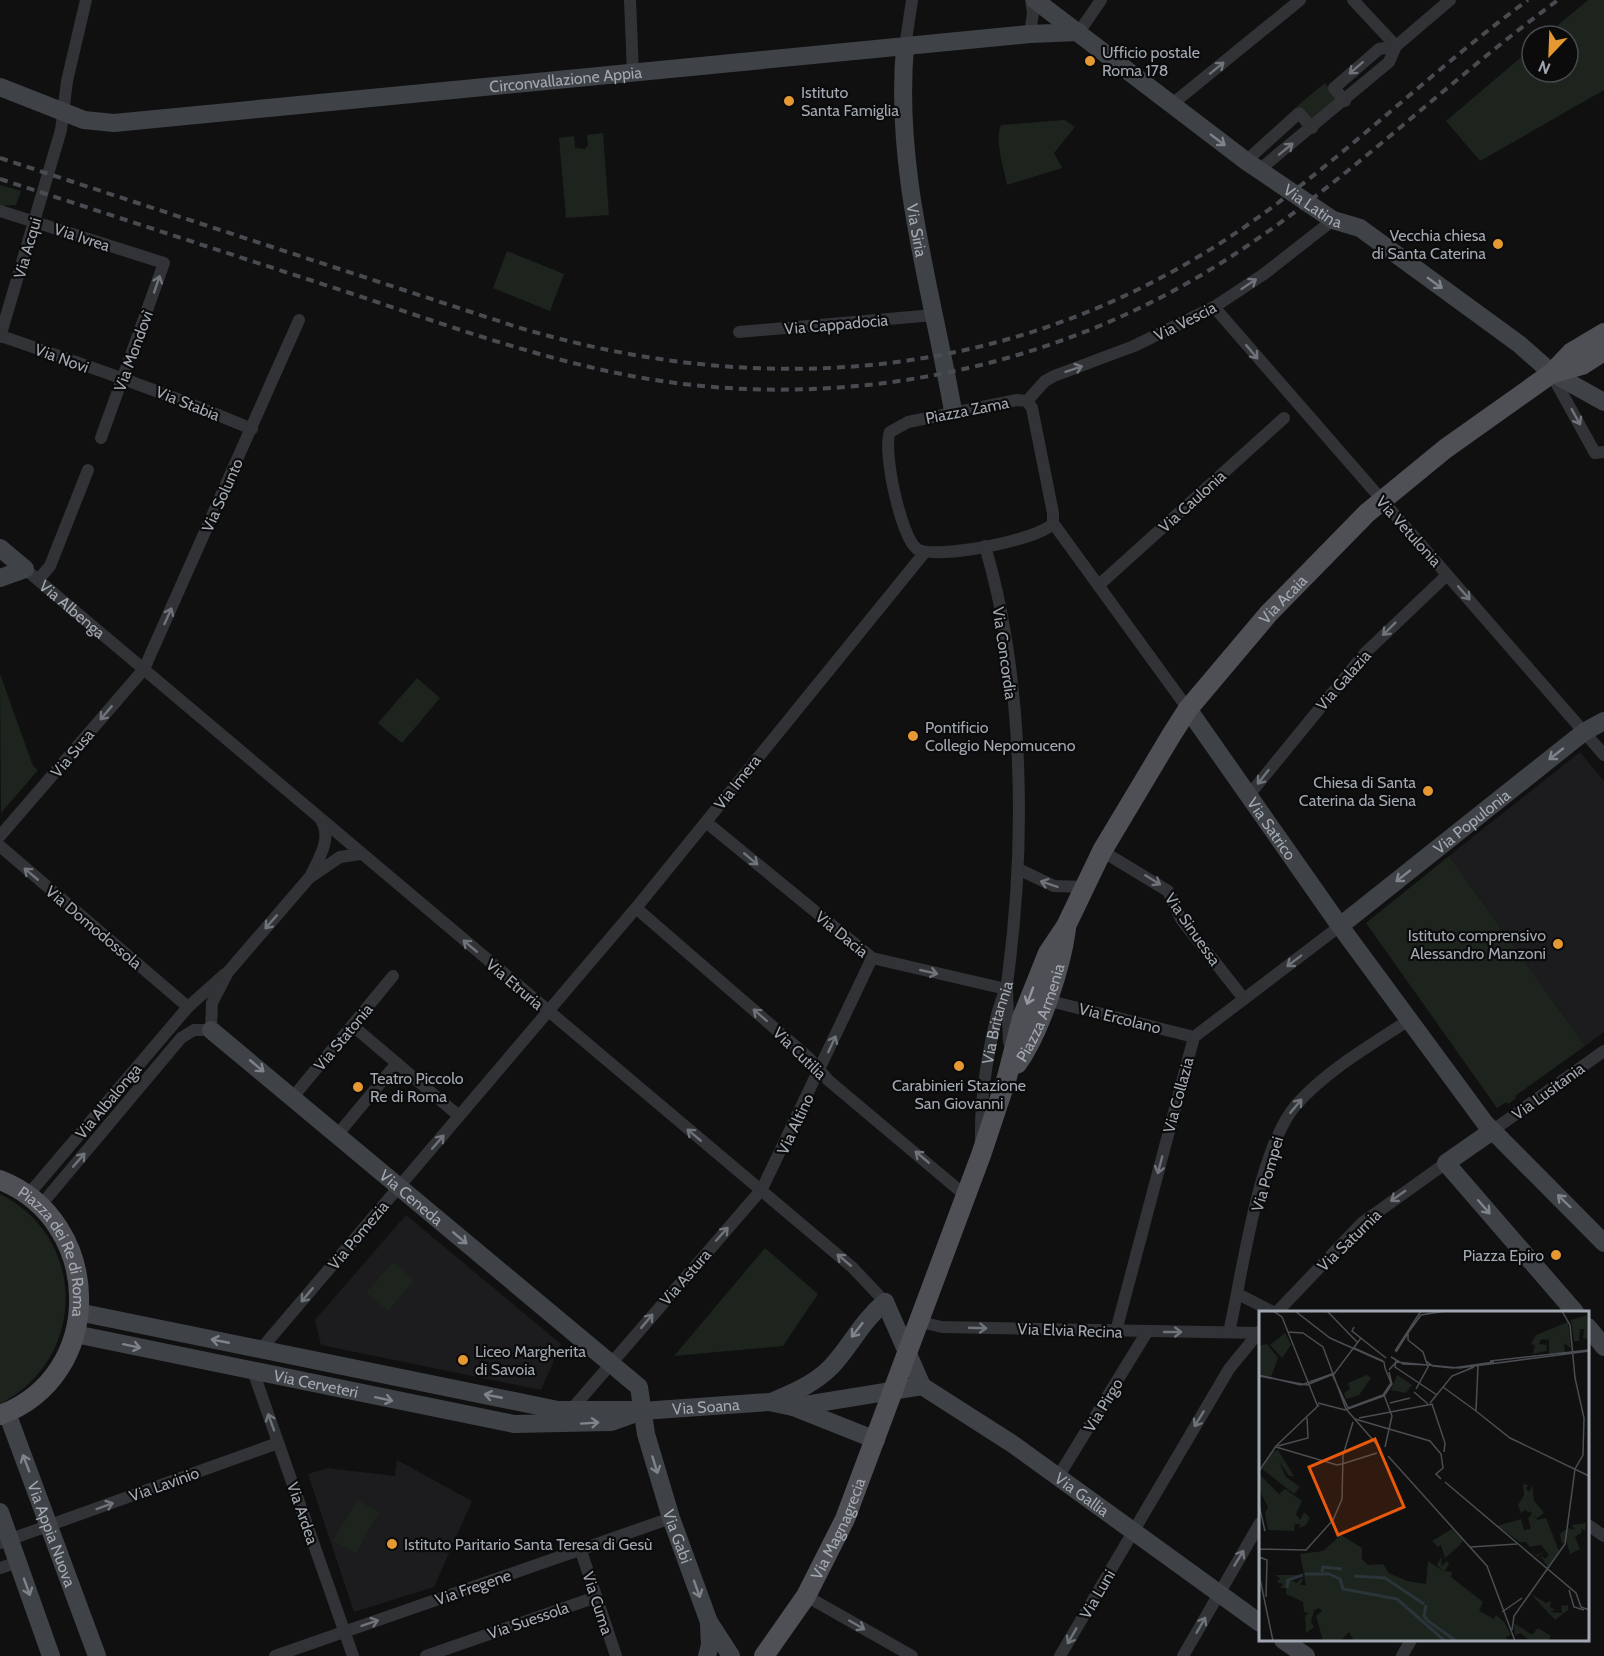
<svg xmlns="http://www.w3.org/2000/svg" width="1604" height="1656" font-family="Cabin,sans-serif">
  <rect width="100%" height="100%" fill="#101011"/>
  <g fill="#1c1c1e">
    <path d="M1580,752L1604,781V1032L1585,1046L1449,856Z"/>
    <path d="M406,1215L561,1344L541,1390L321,1345L315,1320Z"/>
    <path d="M397,1460L472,1501L434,1587L354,1612L308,1474L327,1468L395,1476Z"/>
  </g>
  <g fill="#1d241d">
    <path d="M1588,0H1604V90L1480,161L1446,121L1532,48V72H1568V36H1545Z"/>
    <path d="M1325,83L1339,100L1311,122L1297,106Z"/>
    <path d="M1065,120L1075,127L1054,153L1062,168L1007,185C1004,168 994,140 1001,125Z"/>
    <path d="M603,133L609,215L566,218L559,138L574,136L575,148L585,149L588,145L587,135Z"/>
    <path d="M0,185L21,191L16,205L0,206Z"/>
    <path d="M507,251L564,274L550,311L493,288Z"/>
    <path d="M0,674L33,766L38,770L1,813Z"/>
    <path d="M417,678L440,698L402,743L378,723Z"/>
    <path d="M1449,856L1585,1046L1515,1096L1516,1098L1508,1104L1506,1102L1497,1108L1366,923Z"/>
    <path d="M0,1194C88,1238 87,1359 0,1404Z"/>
    <path d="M765,1248L818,1294L783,1346L674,1356Z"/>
    <path d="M393,1262L414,1280L388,1311L366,1293Z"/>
    <path d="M357,1500L379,1512L356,1553L333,1541Z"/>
  </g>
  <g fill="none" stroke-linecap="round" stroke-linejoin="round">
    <g stroke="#313336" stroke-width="12">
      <path d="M630,0L633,73"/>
      <path d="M1353,0L1396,46"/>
      <path d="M1079,32L1101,0"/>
      <path d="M1030,34L1033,13L1031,0"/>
      <path d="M905,47L912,0"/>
      <path d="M1345,101L1334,88L1379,49L1396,46"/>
      <path d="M1171,105L1300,0"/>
      <path d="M1246,161L1299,113L1312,128"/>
      <path d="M1259,170L1389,62L1396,46L1450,0"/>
      <path d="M0,211L164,263L101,438"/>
      <path d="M1214,307L1604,755"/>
      <path d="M739,332L934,315"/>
      <path d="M1,336C85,365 169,394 252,429"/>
      <path d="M0,337L61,130L67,81L86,0"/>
      <path d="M1552,375L1595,453L1604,452"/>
      <path d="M1017,400L1027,401L1032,408L1053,513V523C1041,540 935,560 917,549C901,538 882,449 890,432L908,422Z"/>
      <path d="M1027,401L1045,381L1054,376L1134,346L1214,307L1264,274L1333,220"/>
      <path d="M1053,523L1188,709"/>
      <path id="s1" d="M25,569L852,1267L885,1302"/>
      <path d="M38,580L50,566L88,470"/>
      <path d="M1100,584L1284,418"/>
      <path d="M1249,795L1365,653L1447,575"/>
      <path d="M706,822L872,958L1006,989"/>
      <path d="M0,836L144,669L299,320"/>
      <path d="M0,846L188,1007"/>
      <path d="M1102,851L1168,891L1181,919L1244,999"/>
      <path d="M1018,869L1054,886L1084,887"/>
      <path d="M310,877C318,860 333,838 321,820"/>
      <path d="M636,908L809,1058L828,1080L966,1196"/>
      <path d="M1007,990L1009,1042"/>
      <path d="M1046,1000L1194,1037"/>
      <path d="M353,1026L459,1116"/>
      <path d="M293,1097L393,976"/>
      <path d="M1492,1131L1604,1051"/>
      <path d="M338,1134L397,1063"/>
      <path id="s2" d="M981,1141C980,1098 987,1056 997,1015C1000,1001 1007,990 1008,976C1026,840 1024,678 985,546"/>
      <path d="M28,1195L188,1007L225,974"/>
      <path d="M41,1205L181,1038L194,1030H211L212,1003L228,972L309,878L340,857L361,854"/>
      <path d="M1238,1294L1273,1312"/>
      <path d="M1277,1312L1362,1223L1446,1163"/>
      <path d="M920,1322L942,1327L1260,1333"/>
      <path d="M1116,1331L1194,1037L1340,926"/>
      <path d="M1229,1332C1243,1271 1258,1150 1296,1105C1327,1070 1371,1045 1409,1020"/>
      <path d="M261,1349L636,908L925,552"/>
      <path d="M253,1371L353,1656"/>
      <path d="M571,1410L762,1189L872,958"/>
      <path d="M1058,1477L1147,1332"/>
      <path d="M1588,1525L1604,1536"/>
      <path d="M0,1543L278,1443"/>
      <path d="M581,1551L616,1656"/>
      <path d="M0,1568L18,1562"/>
      <path d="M806,1596L912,1656"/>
      <path d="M275,1656L671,1518"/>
      <path d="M426,1656L596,1597"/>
      <path d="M1060,1656L1229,1369L1260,1331"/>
      <path d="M1183,1656L1260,1523"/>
      <path d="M1402,1656L1411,1640"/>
    </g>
    <g stroke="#3f4246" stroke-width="18">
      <path id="s3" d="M1035,0L1246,161L1333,220L1360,228L1519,344L1552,373L1604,402"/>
      <path id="s4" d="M905,47C894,171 932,291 953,411"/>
      <path id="s5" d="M0,87L84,120L114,123L1030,34L1079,32"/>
      <path d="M0,548L25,569L0,578"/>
      <path id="s6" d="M1188,709L1340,926L1485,1123L1604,1243"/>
      <path id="s7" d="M1340,926L1584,732L1604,721"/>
      <path id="s8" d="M211,1030L639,1387L646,1434L671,1518L709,1622L731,1656"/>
      <path d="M1492,1131L1446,1163L1575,1312"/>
      <path d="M885,1302L922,1386"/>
      <path d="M78,1312L558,1410H638"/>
      <path d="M1588,1327L1604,1347"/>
      <path id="s9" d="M75,1334L514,1424L611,1422L642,1411L769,1402L793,1407L876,1440"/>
      <path d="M771,1402C793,1393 814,1384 831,1367C851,1346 861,1322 885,1302"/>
      <path id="s10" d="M793,1407L922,1386L1014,1445L1260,1623"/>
      <path id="s11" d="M7,1413L97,1656"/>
      <path d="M0,1512L51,1656"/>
      <path d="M1283,1640L1306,1656"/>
      <path d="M707,1656L710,1645L709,1626"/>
    </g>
    <g stroke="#4e5055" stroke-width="20">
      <path d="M1554,373L1582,365L1604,351"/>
      <path id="s12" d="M1017,1064C1040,1032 1061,967 1066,929"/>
      <path id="s13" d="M0,1180C104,1221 107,1376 0,1415"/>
      <path id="s14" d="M764,1656L806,1596L845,1519L981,1155L1007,1077L1022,1018L1048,953L1066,926L1102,851L1172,734L1188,709L1269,613L1367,513L1445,449L1552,373L1572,352L1604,333"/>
    </g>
    <g stroke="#484b4f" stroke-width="4" stroke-dasharray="8 6" stroke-linecap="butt">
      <path d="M0,158L517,327C771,403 1025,379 1246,226C1345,157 1431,71 1528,0"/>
      <path d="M0,179C117,217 233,255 350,293C437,322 523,353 612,372C807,414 1018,380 1191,281C1325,204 1434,91 1558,0"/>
    </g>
  </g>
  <defs><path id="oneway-shaft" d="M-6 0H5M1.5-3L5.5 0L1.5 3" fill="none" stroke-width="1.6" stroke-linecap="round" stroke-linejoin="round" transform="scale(1.5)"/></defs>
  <g stroke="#6f737a">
    <use href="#oneway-shaft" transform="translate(1217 68) rotate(-39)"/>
    <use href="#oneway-shaft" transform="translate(1356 68) rotate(139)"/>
    <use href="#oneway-shaft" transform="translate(1286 149) rotate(-39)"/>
    <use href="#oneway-shaft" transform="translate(157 284) rotate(-71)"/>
    <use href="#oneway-shaft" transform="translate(1249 284) rotate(-34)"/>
    <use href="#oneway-shaft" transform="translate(1252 352) rotate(50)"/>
    <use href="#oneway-shaft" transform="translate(1074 369) rotate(-19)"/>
    <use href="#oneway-shaft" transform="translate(1576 417) rotate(61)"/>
    <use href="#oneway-shaft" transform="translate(1464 593) rotate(49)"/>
    <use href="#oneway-shaft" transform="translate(168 616) rotate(-66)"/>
    <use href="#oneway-shaft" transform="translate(1389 629) rotate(135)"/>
    <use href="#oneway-shaft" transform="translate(106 713) rotate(130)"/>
    <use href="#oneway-shaft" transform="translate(1263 777) rotate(128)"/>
    <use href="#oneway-shaft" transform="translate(751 859) rotate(40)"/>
    <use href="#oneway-shaft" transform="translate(31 874) rotate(-140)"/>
    <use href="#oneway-shaft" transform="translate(1153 880) rotate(32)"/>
    <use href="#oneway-shaft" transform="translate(1049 884) rotate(-162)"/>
    <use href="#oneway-shaft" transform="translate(271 922) rotate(131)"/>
    <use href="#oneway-shaft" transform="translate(470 946) rotate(-140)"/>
    <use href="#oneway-shaft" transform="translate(1294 961) rotate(143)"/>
    <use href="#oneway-shaft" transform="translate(929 972) rotate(13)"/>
    <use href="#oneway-shaft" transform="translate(760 1015) rotate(-139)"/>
    <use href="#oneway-shaft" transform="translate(832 1044) rotate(-65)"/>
    <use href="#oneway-shaft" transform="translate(1296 1106) rotate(-50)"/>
    <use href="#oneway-shaft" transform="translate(694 1135) rotate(-140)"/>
    <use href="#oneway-shaft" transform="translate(438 1142) rotate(-49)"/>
    <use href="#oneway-shaft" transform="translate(922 1157) rotate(-140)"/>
    <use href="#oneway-shaft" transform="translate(79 1160) rotate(-49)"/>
    <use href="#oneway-shaft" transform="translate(1160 1165) rotate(105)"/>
    <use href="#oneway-shaft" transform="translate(1398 1196) rotate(145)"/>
    <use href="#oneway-shaft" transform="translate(722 1234) rotate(-48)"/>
    <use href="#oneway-shaft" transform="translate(844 1260) rotate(-140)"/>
    <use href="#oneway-shaft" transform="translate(307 1295) rotate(130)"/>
    <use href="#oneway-shaft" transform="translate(647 1321) rotate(-50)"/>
    <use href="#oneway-shaft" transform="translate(978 1328) rotate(2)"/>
    <use href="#oneway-shaft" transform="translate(1173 1332)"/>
    <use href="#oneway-shaft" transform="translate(1199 1419) rotate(121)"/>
    <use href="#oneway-shaft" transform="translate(271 1422) rotate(-110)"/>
    <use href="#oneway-shaft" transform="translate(105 1506) rotate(-20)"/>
    <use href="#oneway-shaft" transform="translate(1239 1558) rotate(-59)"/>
    <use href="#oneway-shaft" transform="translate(370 1623) rotate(-19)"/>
    <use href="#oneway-shaft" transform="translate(857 1625) rotate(30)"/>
    <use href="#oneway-shaft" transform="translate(1201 1625) rotate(-60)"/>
    <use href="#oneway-shaft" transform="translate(1072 1636) rotate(120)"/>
  </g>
  <g stroke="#7f848c">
    <use href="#oneway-shaft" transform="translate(1218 140) rotate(37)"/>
    <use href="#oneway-shaft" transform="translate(1435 283) rotate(36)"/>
    <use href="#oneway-shaft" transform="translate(1556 754) rotate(142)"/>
    <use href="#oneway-shaft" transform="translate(1403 876) rotate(142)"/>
    <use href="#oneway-shaft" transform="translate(257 1066) rotate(40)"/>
    <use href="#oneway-shaft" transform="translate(1564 1201) rotate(-136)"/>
    <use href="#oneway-shaft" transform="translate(1484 1207) rotate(49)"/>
    <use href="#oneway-shaft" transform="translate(460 1238) rotate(40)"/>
    <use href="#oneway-shaft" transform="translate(857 1330) rotate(128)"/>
    <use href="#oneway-shaft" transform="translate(220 1341) rotate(-169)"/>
    <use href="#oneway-shaft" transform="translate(132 1346) rotate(12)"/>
    <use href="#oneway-shaft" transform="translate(493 1396) rotate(-169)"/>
    <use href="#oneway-shaft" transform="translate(384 1399) rotate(12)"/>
    <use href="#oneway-shaft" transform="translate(590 1423) rotate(-4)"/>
    <use href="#oneway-shaft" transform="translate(26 1463) rotate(-111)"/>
    <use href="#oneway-shaft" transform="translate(655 1465) rotate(73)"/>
    <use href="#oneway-shaft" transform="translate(27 1587) rotate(70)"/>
    <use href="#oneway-shaft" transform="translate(697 1589) rotate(70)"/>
  </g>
  <use stroke="#91969f" href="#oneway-shaft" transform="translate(1030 996) rotate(110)"/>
  <g fill="#e69933" stroke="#0b0b0c" stroke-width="2">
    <circle cx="1090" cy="61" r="6"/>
    <circle cx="789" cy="101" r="6"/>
    <circle cx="1498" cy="244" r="6"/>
    <circle cx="913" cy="736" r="6"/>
    <circle cx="1428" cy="791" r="6"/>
    <circle cx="1558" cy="944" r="6"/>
    <circle cx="959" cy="1066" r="6"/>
    <circle cx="358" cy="1087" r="6"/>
    <circle cx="1556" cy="1255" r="6"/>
    <circle cx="463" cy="1360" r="6"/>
    <circle cx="392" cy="1544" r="6"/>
  </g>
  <g text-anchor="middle" stroke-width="4.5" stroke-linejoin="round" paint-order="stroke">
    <g font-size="16" fill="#a2a8b1" stroke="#0b0b0c" text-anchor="start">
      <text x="1102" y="58">Ufficio postale<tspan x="1102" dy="18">Roma 178</tspan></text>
      <text x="801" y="98">Istituto<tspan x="801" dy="18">Santa Famiglia</tspan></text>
      <text x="1486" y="241" text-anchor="end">Vecchia chiesa<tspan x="1486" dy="18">di Santa Caterina</tspan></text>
      <text x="925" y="733">Pontificio<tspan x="925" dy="18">Collegio Nepomuceno</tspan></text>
      <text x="1416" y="788" text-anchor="end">Chiesa di Santa<tspan x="1416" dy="18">Caterina da Siena</tspan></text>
      <text x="1546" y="941" text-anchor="end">Istituto comprensivo<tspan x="1546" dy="18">Alessandro Manzoni</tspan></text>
      <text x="370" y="1084">Teatro Piccolo<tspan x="370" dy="18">Re di Roma</tspan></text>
      <text x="959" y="1091" text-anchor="middle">Carabinieri Stazione<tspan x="959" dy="18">San Giovanni</tspan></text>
      <text x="1544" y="1261" text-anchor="end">Piazza Epiro</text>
      <text x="475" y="1357">Liceo Margherita<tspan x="475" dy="18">di Savoia</tspan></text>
      <text x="404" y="1550">Istituto Paritario Santa Teresa di Gesù</text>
    </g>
    <g font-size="16" fill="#a2a8b1" stroke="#0b0b0c">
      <text dy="6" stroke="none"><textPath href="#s5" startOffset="574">Circonvallazione Appia</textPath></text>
      <text dy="6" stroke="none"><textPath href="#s3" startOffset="346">Via Latina</textPath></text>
      <text dy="6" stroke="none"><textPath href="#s4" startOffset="184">Via Siria</textPath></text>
      <text transform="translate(82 237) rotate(18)" y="6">Via Ivrea</text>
      <text transform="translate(27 248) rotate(-74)" y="6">Via Acqui</text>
      <text transform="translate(1185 321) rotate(-27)" y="6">Via Vescia</text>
      <text transform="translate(836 324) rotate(-5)" y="6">Via Cappadocia</text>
      <text transform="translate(133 351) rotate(-70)" y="6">Via Mondovì</text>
      <text transform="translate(62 358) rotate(20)" y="6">Via Novi</text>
      <text transform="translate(188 403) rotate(22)" y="6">Via Stabia</text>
      <text transform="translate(967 410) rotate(-11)" y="6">Piazza Zama</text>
      <text transform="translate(222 495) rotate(-66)" y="6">Via Solunto</text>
      <text transform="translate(1192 501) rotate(-42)" y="6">Via Caulonia</text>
      <text transform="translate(1409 531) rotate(48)" y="6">Via Vetulonia</text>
      <text dy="6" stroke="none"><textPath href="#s14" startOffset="1188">Via Acaia</textPath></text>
      <text dy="6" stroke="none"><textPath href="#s1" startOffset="62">Via Albenga</textPath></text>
      <text transform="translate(1005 653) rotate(82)" y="6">Via Concordia</text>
      <text transform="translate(1343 680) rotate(-49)" y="6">Via Galazia</text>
      <text transform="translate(72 753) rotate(-50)" y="6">Via Susa</text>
      <text transform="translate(737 782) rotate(-52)" y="6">Via Imera</text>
      <text dy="6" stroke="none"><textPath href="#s7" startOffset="168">Via Populonia</textPath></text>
      <text dy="6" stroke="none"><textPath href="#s6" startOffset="146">Via Satrico</textPath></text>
      <text transform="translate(94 927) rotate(40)" y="6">Via Domodossola</text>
      <text transform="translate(1193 929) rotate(55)" y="6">Via Sinuessa</text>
      <text transform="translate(842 934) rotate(39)" y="6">Via Dacia</text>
      <text transform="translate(515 984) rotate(40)" y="6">Via Etruria</text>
      <text dy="6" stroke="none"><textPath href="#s12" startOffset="57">Piazza Armenia</textPath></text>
      <text transform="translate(1120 1018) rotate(14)" y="6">Via Ercolano</text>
      <text transform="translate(343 1037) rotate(-50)" y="6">Via Statonia</text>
      <text dy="6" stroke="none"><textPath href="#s2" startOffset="120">Via Britannia</textPath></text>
      <text transform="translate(800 1053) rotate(44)" y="6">Via Cutilia</text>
      <text transform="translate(1548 1091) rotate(-36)" y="6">Via Lusitania</text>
      <text transform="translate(1178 1095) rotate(-75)" y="6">Via Collazia</text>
      <text transform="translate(108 1101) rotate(-50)" y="6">Via Albalonga</text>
      <text transform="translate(795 1124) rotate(-65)" y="6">Via Altino</text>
      <text transform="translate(1267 1174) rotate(-74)" y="6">Via Pompei</text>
      <text dy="6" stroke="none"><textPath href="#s8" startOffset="261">Via Ceneda</textPath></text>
      <text transform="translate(358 1235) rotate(-50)" y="6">Via Pomezia</text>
      <text transform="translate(1349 1240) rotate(-44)" y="6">Via Saturnia</text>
      <text dy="6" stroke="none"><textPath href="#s13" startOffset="96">Piazza dei Re di Roma</textPath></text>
      <text transform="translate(685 1277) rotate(-49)" y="6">Via Astura</text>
      <text transform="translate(1070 1330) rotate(2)" y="6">Via Elvia Recina</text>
      <text dy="6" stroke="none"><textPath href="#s9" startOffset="246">Via Cerveteri</textPath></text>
      <text transform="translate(1103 1405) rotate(-59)" y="6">Via Pirgo</text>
      <text dy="6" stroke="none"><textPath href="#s9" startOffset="642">Via Soana</textPath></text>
      <text transform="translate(164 1484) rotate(-20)" y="6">Via Lavinio</text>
      <text dy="6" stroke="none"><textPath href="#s10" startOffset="324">Via Gallia</textPath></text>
      <text transform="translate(303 1513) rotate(71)" y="6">Via Ardea</text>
      <text dy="6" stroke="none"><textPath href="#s14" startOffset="148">Via Magnagrecia</textPath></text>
      <text dy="6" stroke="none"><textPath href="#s11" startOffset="129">Via Appia Nuova</textPath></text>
      <text dy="6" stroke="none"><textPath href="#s8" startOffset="712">Via Gabi</textPath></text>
      <text transform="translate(473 1587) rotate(-19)" y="6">Via Fregene</text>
      <text transform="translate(1097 1594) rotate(-60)" y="6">Via Luni</text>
      <text transform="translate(598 1603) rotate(72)" y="6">Via Cuma</text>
      <text transform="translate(528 1620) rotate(-19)" y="6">Via Suessola</text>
    </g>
  </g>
  <g transform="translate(1259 1311)">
    <rect width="330" height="330" fill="#101011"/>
    <path d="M328,4L329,28L324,27L325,18H321L320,30H315L312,9ZM309,11L312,37L305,32L306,42L290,43V29L282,28L280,33L288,34L287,40L274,43L276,34L272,33L277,24ZM26,22L32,34L23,47L11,34ZM8,33L19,47L12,66L0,63V35ZM108,64L112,67L100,84L87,88L85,82L91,78L89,72ZM138,64L153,74L147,82L132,79ZM19,139L35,165H30L20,150L27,166L41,176L35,183L3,158L13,141ZM0,163L20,183L26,178L43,190L37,203L41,209L45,201L51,207L47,214L40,217L41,213H36L35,220L9,219L6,202L9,196L0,178ZM264,173L269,174L267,178L271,181L273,173L275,190L285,202L278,207L273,204L279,209L287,207L300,240L289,256L282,246L279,248L282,245L286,248L290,244L282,234L271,236L277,244L284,241L278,246L267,231H261L238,215L262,208L265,219L272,218L269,207L273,203L267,188L272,202L266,199L262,202L259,194L265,184ZM327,212L326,220L322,217L323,221L316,226L321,238L311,243L307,229L303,233L301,223L309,217L316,219L313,214ZM193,218L204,229L202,233L186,247L182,234L179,236L173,230ZM82,224L103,237V248L109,254L124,253L130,262L148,270L167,273L169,250L184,260L178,254L183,245L182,255L188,250L190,253L186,260L193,261L192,266L224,291L220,300L235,308L237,304L246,312L252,324L247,326L249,330H95L90,321L81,330H64L57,305L63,300L60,297L55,299L52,311L55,316L47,322L46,305L50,302L45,301L44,291L27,283V277H21L24,273L18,271L21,267L16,264H42L31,269L38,272L40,269L45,267L41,274H47L41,243L64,240ZM272,283L287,292L292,290L291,296L296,299L291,301L303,302L302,295L309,294V299L296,309ZM255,312L273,324L279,317L292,325L289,330H271L262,322L256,324Z" fill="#1d241d"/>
    <path fill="none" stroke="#2a3439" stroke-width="3" d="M63,261L64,256L83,258M46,263H70L81,268L84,278L138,288L186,330M95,265L126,267L165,293M28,277L29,269L44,264M167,294L165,305L169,310L197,330"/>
    <path fill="none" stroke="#4a4d51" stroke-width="1.5" d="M14,0L23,6L59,96M36,0L71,27L125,51L126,57M68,0L99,32M95,16L93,20L127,47M29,21L44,22L64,36L87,98L121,137M95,37L124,50M136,40L162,0M137,41L149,22M132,46L144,53L171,54M137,49L136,56L178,84M167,50L174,55L194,57L235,51M231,50L330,39M219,55L217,100L251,127L330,165M130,59L137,51L200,57L330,40M0,64L42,74L73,63L89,97L124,84L132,72L126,57M0,65L48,74L75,63L102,27M184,76L217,100M157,78L169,56L164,41L149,29V22L162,4L186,0M155,81L169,93M125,84L133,105L126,136M59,92L86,99L125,85L133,73L130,61M131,92L151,87M171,92L193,65L215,56M173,93L186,132L185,141M100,107L174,93M96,108L171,130L182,143L184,157L177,163L182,168M19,135L49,127L48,107M17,136L78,154L87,152M129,145L228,255L256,330M86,152L118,142M0,160L17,135L60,94M186,171L317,282L322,296L330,299M0,194L6,220M0,219L1,268L14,330M212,236L258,233M0,238L47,239L74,209L83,188L84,144L94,111M0,246L8,249L7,286M310,279L315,296L325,299M243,301L263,287M253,319L255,305L306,233L316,158L324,144L325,107L316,67L311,14L303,0"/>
    <path fill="#e8590c" fill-opacity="0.15" stroke="#e8590c" stroke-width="3" d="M116,128L145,196L79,224L50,156Z"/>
    <rect width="330" height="330" fill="none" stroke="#a2a8b1" stroke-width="3"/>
  </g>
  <g transform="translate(1550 54) rotate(203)"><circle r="28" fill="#0b0b0c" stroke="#474a4e" stroke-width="1.5"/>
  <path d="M0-4.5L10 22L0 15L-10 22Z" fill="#e69933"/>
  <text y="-9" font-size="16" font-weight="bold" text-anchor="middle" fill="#a2a8b1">N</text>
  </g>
</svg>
